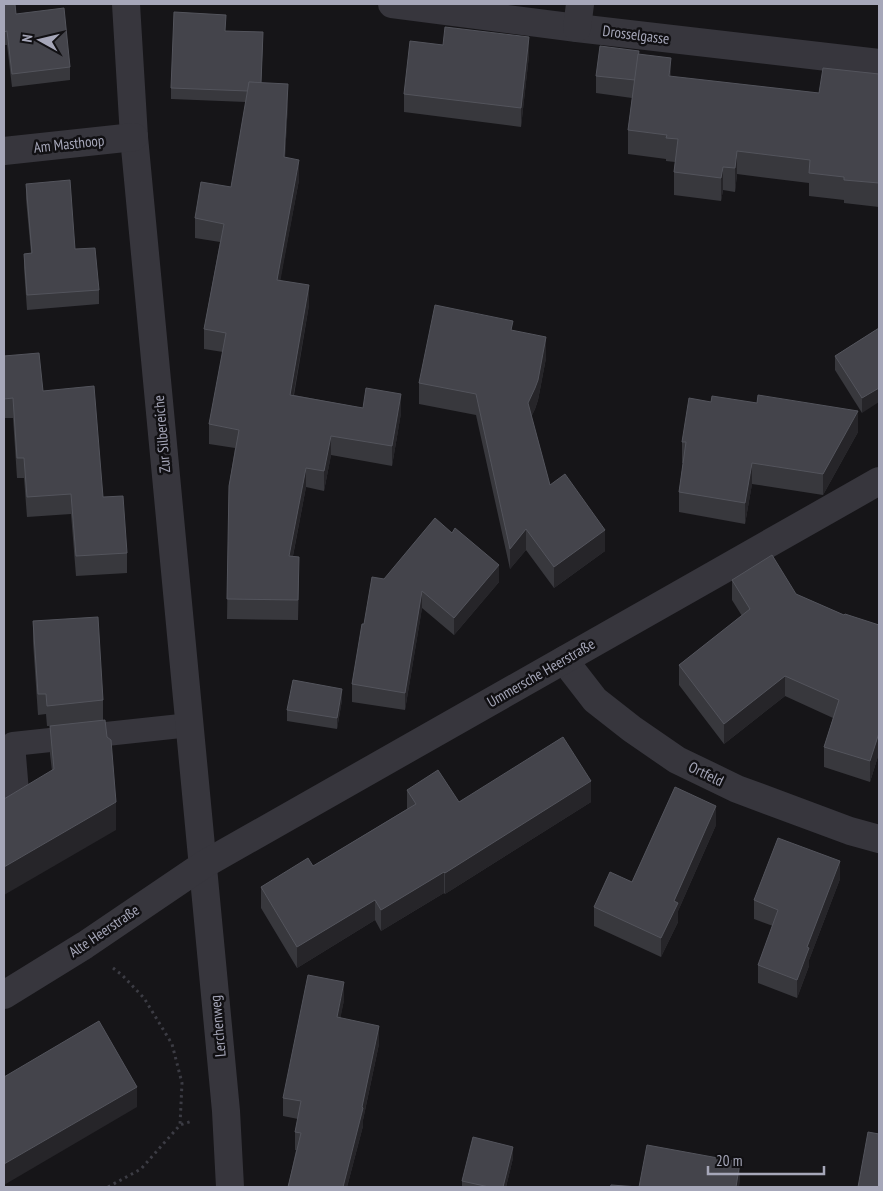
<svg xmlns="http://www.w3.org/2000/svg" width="883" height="1191" font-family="'PT Sans Narrow',sans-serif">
  <rect width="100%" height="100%" fill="#161518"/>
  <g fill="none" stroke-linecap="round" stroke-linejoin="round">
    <g stroke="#3c3c44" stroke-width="3" stroke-dasharray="2.5 4" stroke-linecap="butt">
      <path d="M113,968L122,975L144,998L172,1044L182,1083L180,1125"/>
      <path d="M108,1187L141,1169L180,1125L192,1121"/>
    </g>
    <path stroke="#37363d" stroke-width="24" d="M4,800L17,792L13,744L190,725"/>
    <g stroke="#37363d" stroke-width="28">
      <path d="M126,4L134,137L226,1111L230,1187"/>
      <path d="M392,4L577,28L879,63"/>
      <path d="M577,28L580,4"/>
      <path d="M4,151L134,137"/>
      <path d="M564,660L595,700L632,729L677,760L737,789L850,831L879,839"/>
      <path d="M4,995L85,945L203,865L879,481"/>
    </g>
  </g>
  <g fill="#38383d">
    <path d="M4,4L16,14L70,67V80L12,87L7,45H4Z"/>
    <path d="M226,31L263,43L261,83L288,103L285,158L299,180L280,280L309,305L294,395L363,408L401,413L392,466L331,455L324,491L306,487L293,556L299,576L298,620L227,619L229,486L235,448L209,444V424L223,352L204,349V329L220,242L195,238V218L231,187L246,102L171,99V88Z"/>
    <path d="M639,54L671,77L819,93L879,74V207L844,203V200L809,196V183L737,174L735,192L723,190L721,201L674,195V172L675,162L666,161V159L628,154V130L632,98L596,93V76Z"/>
    <path d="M529,55L521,127L404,112V94Z"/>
    <path d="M26,184L75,249L99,290V304L27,310L24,268V254L31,253L26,199Z"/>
    <path d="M879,328L862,413L835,370V356Z"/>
    <path d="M513,331L546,358L538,400L535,409L531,417L550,485L605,551L554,588L526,550L510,569L476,415L419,404V383Z"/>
    <path d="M4,356L43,391L103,497L127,553V573L76,576L71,514L27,517L24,478H17L13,418H4Z"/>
    <path d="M858,432L823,495L752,484L745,524L679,512V492L683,463H682V442Z"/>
    <path d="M384,579L499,582L454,635L422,608L405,710L352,702V684L364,624Z"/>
    <path d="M732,580L796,594L844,615L879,625V753L870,782L824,767V747L833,718L785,696L724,744L679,685V665L742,616L732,600Z"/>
    <path d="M33,621L103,700V720L116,830L52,771L50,754V726H47L46,714L38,715L33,642Z"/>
    <path d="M342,700L337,729L287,721V710Z"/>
    <path d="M407,790L459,802H591L445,894L444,893L381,931L375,920L297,968L261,908V887L313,866L407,809Z"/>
    <path d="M716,825L678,911V922L661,957L594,926V907Z"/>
    <path d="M840,879L809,960V966L797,998L758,983V965L773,926L754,919V900Z"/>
    <path d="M344,1000L340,1018L379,1044L363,1120V1126L347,1187H288L296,1150H295V1132L298,1119L283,1116V1098Z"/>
    <path d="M513,1158L506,1187H462V1181Z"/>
  </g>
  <g fill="#262529">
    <path d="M529,37V55L521,127V108Z"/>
    <path d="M671,58V81L669,76Z"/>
    <path d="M288,84V103L284,177V157Z"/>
    <path d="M737,151V174L735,192V168Z"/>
    <path d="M299,160V180L277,299V280Z"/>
    <path d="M723,167V190L721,201V178Z"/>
    <path d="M309,285V305L290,414V395Z"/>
    <path d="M546,337V358L538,400L535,409L528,424V403Z"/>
    <path d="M879,388V402L862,413V398Z"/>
    <path d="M401,394V413L392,466V446Z"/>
    <path d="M858,411V432L823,495V474Z"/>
    <path d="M331,436V455L324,491V471Z"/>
    <path d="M752,463V484L745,524V503Z"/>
    <path d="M306,468V487L289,576V556Z"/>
    <path d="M526,529V550L510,569V549Z"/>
    <path d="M605,530V551L554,588V567Z"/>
    <path d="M499,565V582L454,635V618Z"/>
    <path d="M422,591V608L405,710V693Z"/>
    <path d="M785,676V696L724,744V724Z"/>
    <path d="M342,689V700L337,729V718Z"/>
    <path d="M879,733V753L870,782V761Z"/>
    <path d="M591,781V802L445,894V873Z"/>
    <path d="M116,802V830L4,895V867Z"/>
    <path d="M716,806V825L678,911V922L661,957V938L674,901Z"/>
    <path d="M840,861V879L809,960V966L797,998V980L807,947Z"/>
    <path d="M444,872V893L381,931V910Z"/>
    <path d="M375,900V920L297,968V947Z"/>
    <path d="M344,982V1000L337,1036V1017Z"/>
    <path d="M379,1026V1044L363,1120V1126L347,1187H343L362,1107Z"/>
    <path d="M137,1087V1107L4,1185V1164Z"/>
    <path d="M513,1147V1158L506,1187H503Z"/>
    <path d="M740,1162V1182L739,1187H736Z"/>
  </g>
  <g fill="#44444b" stroke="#53545c">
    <path d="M4,4H15L16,14L64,8L70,67L12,74L7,31L4,32Z"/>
    <path d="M174,12L226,15L225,31L263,32L261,83L249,82L248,91L171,88Z"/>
    <path d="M445,27L529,37L521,108L404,94L410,41L443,45Z"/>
    <path d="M600,46L639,51L635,80L596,76Z"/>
    <path d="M638,54L671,58L669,76L819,93L823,68L879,74V183L844,180V177L809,173L810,160L737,151L735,168L723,167L721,178L674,172L678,139L666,138L667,135L628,130Z"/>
    <path d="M249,82L288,84L284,157L299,160L277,280L309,285L290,395L363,408L366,388L401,394L392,446L331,436L324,471L306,468L289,556L299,557L298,600L227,599L229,486L239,430L209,424L226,333L204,329L224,224L195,218L201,182L231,187Z"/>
    <path d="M70,180L75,249L95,248L99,290L27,295L24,254L32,253L26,184Z"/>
    <path d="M435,305L513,321L511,330L546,337L538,380L535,388L528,403L550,485L565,474L605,530L554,567L526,529L510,549L476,394L419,383Z"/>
    <path d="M879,328V388L862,398L835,356Z"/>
    <path d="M39,353L43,391L94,386L103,497L123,496L127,553L76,556L71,494L27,497L24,458H17L13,398L4,399V356Z"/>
    <path d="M758,395L858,411L823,474L752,463L745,503L679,492L686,442H682L689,398L711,402L712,396L757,403Z"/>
    <path d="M435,518L452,533L455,528L499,565L454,618L422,591L405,693L352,684L362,624H364L372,577L384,579Z"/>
    <path d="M772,555L796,594L844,615L845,614L879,625V733L870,761L824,747L839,700L785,676L724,724L679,665L750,609L732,580Z"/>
    <path d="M98,617L103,700L47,706L46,694H38L33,621Z"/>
    <path d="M293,680L342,689L337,718L287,710Z"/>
    <path d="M105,720L107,737L111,740L116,802L4,867V799L54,769L50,726Z"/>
    <path d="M563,737L591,781L445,873L444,872L381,910L375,900L297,947L261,887L308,858L313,866L416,804L407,790L438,770L459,802Z"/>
    <path d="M675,787L716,806L674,901L678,903L661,938L594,907L610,872L632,882Z"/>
    <path d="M778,838L840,861L807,947L809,948L797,980L758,965L778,910L754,900Z"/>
    <path d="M308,975L344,982L337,1017L379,1026L362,1107L363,1108L343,1187H288L301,1133L295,1132L301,1101L283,1098Z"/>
    <path d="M99,1021L137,1087L4,1164V1077Z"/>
    <path d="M868,1132L879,1134V1187H858Z"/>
    <path d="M473,1137L513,1147L503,1187H489L462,1181Z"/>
    <path d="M647,1145L740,1162L736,1187H610L611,1185L639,1187Z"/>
  </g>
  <g text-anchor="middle" stroke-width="5" stroke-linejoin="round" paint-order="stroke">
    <g font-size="15" fill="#a6a7b9" stroke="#111013">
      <text transform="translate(636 35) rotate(7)" y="5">Drosselgasse</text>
      <text transform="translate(69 144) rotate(-6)" y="5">Am Masthoop</text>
      <text transform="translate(162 434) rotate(-95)" y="5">Zur Silbereiche</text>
      <text transform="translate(541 673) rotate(-30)" y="5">Ummersche Heerstraße</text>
      <text transform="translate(706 774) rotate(26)" y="5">Ortfeld</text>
      <text transform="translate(104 931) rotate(-34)" y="5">Alte Heerstraße</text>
      <text transform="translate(218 1026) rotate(-95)" y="5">Lerchenweg</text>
    </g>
  </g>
  <rect width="883" height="1191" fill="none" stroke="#a6a7b9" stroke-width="10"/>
  <g transform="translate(40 40) rotate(278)" stroke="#111013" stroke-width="4" paint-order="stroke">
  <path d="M0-4L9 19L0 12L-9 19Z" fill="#a6a7b9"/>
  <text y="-8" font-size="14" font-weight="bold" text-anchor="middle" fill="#a6a7b9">N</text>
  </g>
  <path d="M708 1166v8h116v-8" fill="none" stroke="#a6a7b9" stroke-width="2.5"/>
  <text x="716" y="1166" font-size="15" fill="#a6a7b9" stroke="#111013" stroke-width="4" paint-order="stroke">20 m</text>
</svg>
